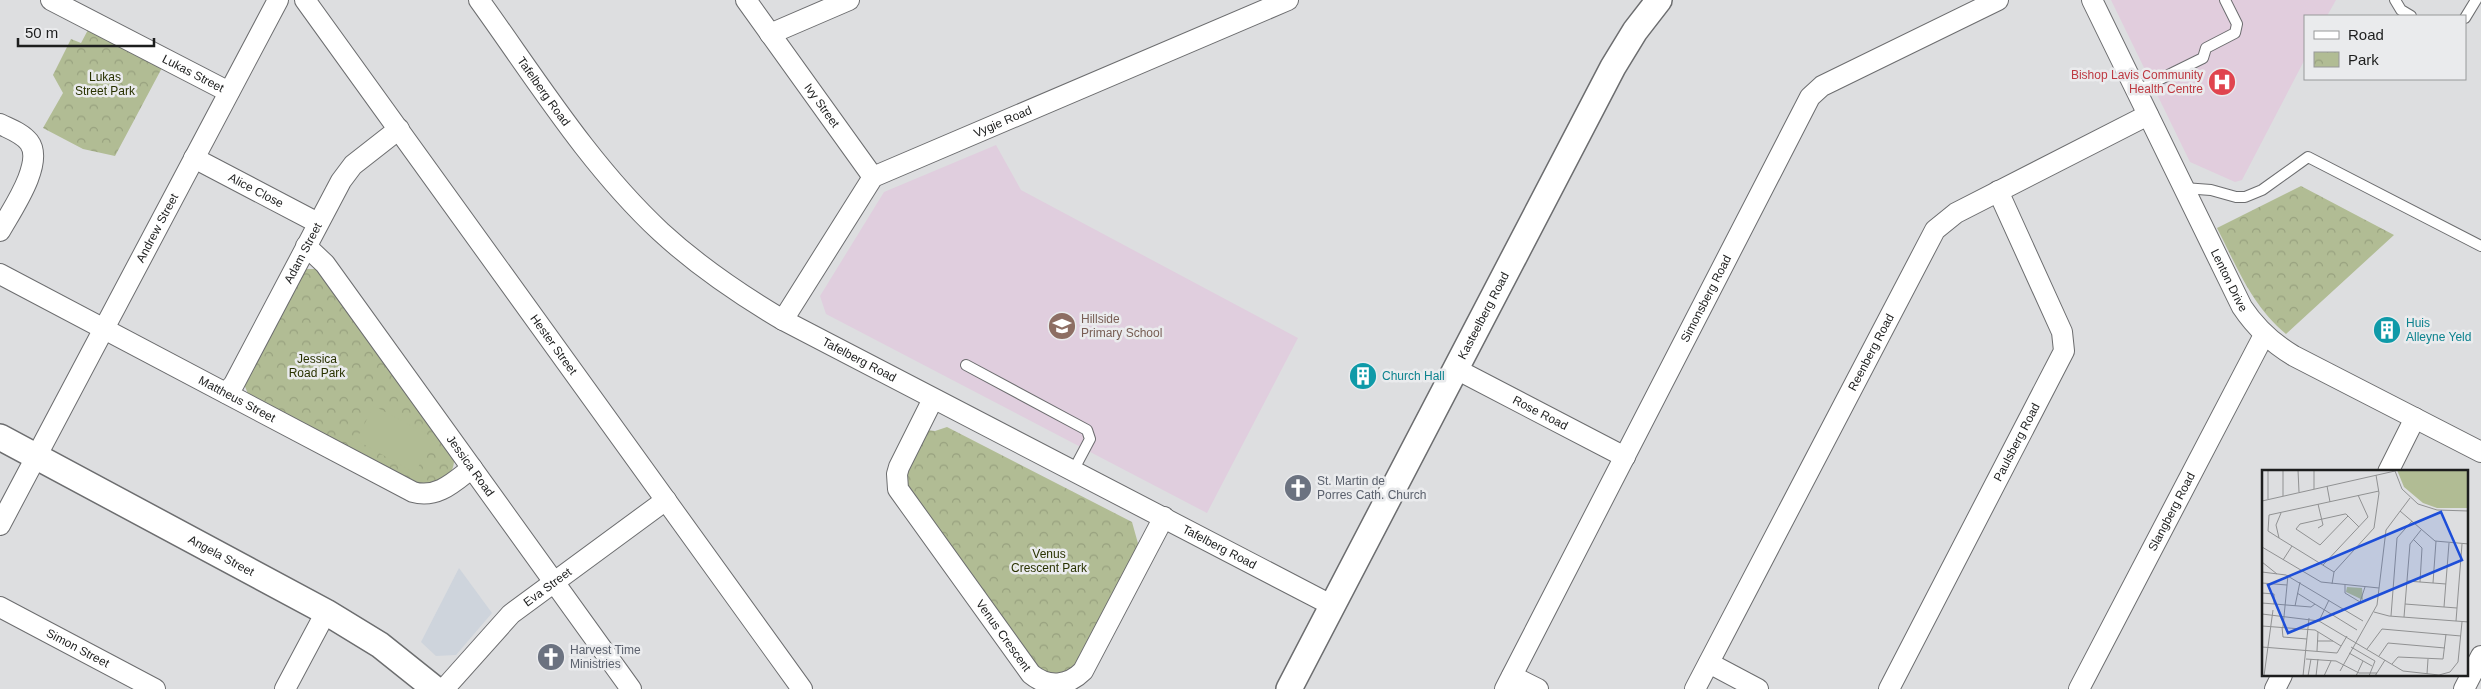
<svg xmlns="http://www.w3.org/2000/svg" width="2481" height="689" font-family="Helvetica,sans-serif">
  <defs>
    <pattern id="park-crowns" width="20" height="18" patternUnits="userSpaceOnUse" patternTransform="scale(1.25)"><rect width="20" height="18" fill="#b1bc94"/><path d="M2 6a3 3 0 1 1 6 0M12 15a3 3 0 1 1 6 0" fill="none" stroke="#98a17f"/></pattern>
  </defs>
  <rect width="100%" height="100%" fill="#dddee0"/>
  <path fill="#ced4dc" d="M459,568L492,613L456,655L436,656L421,642Z"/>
  <path fill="#e0cede" d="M996,145L1021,190L1298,338L1207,513L826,314L820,296L884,192Z"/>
  <path fill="#e1cddd" d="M2111,0H2336L2327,16H2305V59L2242,180L2235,182L2190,162Z"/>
  <g fill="url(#park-crowns)">
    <path d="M89,28L163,66L115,156L83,149L43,128L63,93L53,75L71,39L81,43Z"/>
    <path d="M2301,186L2394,235L2286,334C2252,306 2237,267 2217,228Z"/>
    <path d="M306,269H317L454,458C455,477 440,480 426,488L248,394L244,384L302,272Z"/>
    <path d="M947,427L1132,522L1139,547L1077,667L1061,676L1042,672L907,488L906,471L927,430L935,431Z"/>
  </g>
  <path fill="#b1bc94" d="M374,406L434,438L415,473L356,440Z"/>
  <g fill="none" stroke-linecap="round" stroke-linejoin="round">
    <defs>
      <g id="service">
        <path d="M2395,0L2401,10L2411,16"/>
        <path d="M2465,18L2476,0"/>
        <path d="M2136,91L2203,58L2206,48L2235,33L2237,24L2225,0"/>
        <path d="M2184,188L2211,190L2236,197H2245L2262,190L2308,157L2481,246"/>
        <path d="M966,365L1087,430L1090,439L1073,471"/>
      </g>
      <g id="minor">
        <path id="s1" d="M51,0L229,92"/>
        <path id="s2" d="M305,0L802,689"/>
        <path id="s3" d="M479,0C536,79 589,165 661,232C698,266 739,294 783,320L1333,606"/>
        <path id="s4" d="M746,0L873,177"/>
        <path id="s5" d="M2092,0L2242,307C2256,328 2272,343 2294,356L2481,452"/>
        <path d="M770,34L849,0"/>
        <path d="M0,124C10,129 22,133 29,142C45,163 11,211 0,231"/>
        <path id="s6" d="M194,158L318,223"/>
        <path id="s7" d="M306,246L325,264L631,689"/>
        <path id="s8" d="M0,274L413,492C437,499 454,482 472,468"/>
        <path id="s9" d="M783,320L873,177L1288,0"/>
        <path id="s10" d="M1456,369L1625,457"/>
        <path id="s11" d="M226,393L234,384L341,181L353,165L399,129"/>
        <path id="s12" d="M933,399L899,467L897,474L898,489L1031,674C1048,688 1068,686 1083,671L1164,517"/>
        <path d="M2388,472L2415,418"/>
        <path id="s13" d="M0,525L278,0"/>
        <path id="s14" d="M0,607L155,689"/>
        <path d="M1709,663L1758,689"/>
        <path d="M1512,676L1538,689"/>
        <path d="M285,689L326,612"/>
        <path id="s15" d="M444,689L511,614L666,500"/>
        <path id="s16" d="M1505,689L1810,97L1822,86L1998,0"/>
        <path id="s17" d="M1695,689L1935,230L1956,213L2148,115"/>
        <path id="s18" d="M1889,689L2064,351L2062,332L1998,191"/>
        <path id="s19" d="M2079,689L2264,335"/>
        <path d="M2275,689L2282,675"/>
        <path d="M2464,689L2481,656"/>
      </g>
      <g id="tertiary">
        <path id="s20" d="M0,437L326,612L380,645L435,689"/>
        <path id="s21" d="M1289,689L1613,67L1635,31L1659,0"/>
      </g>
    </defs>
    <use href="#service" stroke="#6c6d6f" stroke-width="12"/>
    <use href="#minor" stroke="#6c6d6f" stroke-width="22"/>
    <use href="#tertiary" stroke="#6c6d6f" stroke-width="28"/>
    <use href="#service" stroke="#fff" stroke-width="10"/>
    <use href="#minor" stroke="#fff" stroke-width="20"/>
    <use href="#tertiary" stroke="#fff" stroke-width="25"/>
  </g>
  <defs>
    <symbol id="hospital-disc" viewBox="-11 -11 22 22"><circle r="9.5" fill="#e0444e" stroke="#eaebed"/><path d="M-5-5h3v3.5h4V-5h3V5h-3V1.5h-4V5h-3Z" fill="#fff"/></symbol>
    <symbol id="school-disc" viewBox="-11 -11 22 22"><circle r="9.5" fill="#8d6e63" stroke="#eaebed"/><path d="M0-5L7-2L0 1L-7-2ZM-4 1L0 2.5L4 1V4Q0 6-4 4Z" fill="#fff"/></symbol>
    <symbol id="building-disc" viewBox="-11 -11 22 22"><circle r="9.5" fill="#0f9aa8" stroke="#eaebed"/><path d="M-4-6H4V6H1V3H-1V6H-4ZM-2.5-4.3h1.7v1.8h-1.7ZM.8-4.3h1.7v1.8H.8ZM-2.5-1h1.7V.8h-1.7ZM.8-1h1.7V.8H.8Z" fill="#fff"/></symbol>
    <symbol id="church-disc" viewBox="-11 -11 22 22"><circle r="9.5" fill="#6b7280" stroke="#eaebed"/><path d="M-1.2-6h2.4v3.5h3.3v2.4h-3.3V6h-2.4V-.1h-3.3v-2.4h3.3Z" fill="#fff"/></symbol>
  </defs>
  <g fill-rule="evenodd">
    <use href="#hospital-disc" x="2206" y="66" width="32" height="32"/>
    <use href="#school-disc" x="1046" y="310" width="32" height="32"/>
    <use href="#building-disc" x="2371" y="314" width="32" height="32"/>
    <use href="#building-disc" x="1347" y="360" width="32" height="32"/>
    <use href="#church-disc" x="1282" y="472" width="32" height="32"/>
    <use href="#church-disc" x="535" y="641" width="32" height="32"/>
  </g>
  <g text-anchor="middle" stroke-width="5" stroke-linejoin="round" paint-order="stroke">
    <g font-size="12" fill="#1d1e1e" stroke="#eaebed">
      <text dy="4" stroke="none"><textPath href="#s1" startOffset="160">Lukas Street</textPath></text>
      <text dy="4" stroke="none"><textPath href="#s3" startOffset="112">Tafelberg Road</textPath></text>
      <text dy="4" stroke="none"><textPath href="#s4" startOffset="130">Ivy Street</textPath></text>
      <text dy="4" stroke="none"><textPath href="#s9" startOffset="310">Vygie Road</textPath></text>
      <text dy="4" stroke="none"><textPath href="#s6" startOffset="70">Alice Close</textPath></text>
      <text dy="4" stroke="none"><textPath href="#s13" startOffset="336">Andrew Street</textPath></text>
      <text dy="4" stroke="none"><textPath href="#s11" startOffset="160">Adam Street</textPath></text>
      <text dy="4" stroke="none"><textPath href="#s5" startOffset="312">Lenton Drive</textPath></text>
      <text dy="4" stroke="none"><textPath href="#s16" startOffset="439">Simonsberg Road</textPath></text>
      <text dy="4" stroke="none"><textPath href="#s21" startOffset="421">Kasteelberg Road</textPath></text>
      <text dy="4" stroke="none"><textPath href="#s2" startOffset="425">Hester Street</textPath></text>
      <text dy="4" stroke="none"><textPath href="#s17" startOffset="380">Reenberg Road</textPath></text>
      <text dy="4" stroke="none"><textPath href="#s3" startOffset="532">Tafelberg Road</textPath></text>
      <text dy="4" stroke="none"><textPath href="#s8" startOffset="268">Mattheus Street</textPath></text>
      <text dy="4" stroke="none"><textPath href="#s10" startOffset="95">Rose Road</textPath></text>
      <text dy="4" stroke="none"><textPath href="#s18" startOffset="278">Paulsberg Road</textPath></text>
      <text dy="4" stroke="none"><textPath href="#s7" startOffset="275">Jessica Road</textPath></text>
      <text dy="4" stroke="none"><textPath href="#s19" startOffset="200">Slangberg Road</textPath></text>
      <text dy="4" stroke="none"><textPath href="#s3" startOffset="938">Tafelberg Road</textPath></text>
      <text dy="4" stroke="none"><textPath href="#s20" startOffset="251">Angela Street</textPath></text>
      <text dy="4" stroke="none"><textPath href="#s15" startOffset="146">Eva Street</textPath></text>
      <text dy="4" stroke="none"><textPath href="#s12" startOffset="279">Venus Crescent</textPath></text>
      <text dy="4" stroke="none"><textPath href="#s14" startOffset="88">Simon Street</textPath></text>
    </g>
    <g font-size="12" fill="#be3a42" stroke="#eaebed" text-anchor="end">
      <text x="2203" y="79">Bishop Lavis Community<tspan x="2203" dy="14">Health Centre</tspan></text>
    </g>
    <g font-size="12" fill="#293200" stroke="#eaebed">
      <text x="105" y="81">Lukas<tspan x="105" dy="14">Street Park</tspan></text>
      <text x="317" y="363">Jessica<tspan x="317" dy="14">Road Park</tspan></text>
      <text x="1049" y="558">Venus<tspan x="1049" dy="14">Crescent Park</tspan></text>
    </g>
    <g font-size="12" fill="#785e54" stroke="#eaebed" text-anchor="start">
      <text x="1081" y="323">Hillside<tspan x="1081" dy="14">Primary School</tspan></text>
    </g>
    <g font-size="12" fill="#0d838f" stroke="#eaebed" text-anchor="start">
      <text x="2406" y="327">Huis<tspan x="2406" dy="14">Alleyne Yeld</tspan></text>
      <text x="1382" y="380">Church Hall</text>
    </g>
    <g font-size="12" fill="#5b616d" stroke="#eaebed" text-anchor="start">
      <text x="1317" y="485">St. Martin de<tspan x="1317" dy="14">Porres Cath. Church</tspan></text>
      <text x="570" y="654">Harvest Time<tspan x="570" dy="14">Ministries</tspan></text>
    </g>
  </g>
  <g transform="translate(2262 470)">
    <rect width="206" height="206" fill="#dddee0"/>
    <path d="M85,117L100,118L101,130L84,122Z" fill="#b1bc94"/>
    <path d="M135,0H206V38H175L161,33L142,17Z" fill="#b1bc94"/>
    <path fill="none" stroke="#909192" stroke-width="1" d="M6,0V29M21,0V26M36,0L37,22M52,0V19M133,1L140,19L156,34L175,40L207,41M65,16L68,32M96,25L106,47M0,31L133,1M56,34L61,55L56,58M138,41L173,71L207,74M19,43L14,55L17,68L72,102M86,46L58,75L34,59L38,54L83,44H84L97,57M17,68L6,61L7,45L117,21M151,69L160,78L158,112M0,77L59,112L117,118M21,90L30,76M0,92L15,104M61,95L106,47M0,102L24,105L101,151M145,111L184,114M0,113L25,115M171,113L174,71M70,114L72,102L112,58L117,23L114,5M83,115V123L98,132L103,117M0,123L12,124V134M35,123L95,160M0,133L49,137L53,134M143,134L195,138M33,136L38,112M182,137L187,73M112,142L127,146L207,152M0,144L57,151L141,201L177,205L188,202L196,192L200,152M129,146L135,68L150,51M142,147L148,74L159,60M57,151L67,130M194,151L200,74M0,156L53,160L79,176M20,157L21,167L45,169M21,157L26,105M0,170V177L75,183L85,166M55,171H71M89,177L113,191L107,206M105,179L120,159L199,166M55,181L56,162M87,183L110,196M117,186L126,173L183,178M44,189L74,191L97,203H115M130,194L136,187L181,189L184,164M78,201L115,135L124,60L148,28M165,204L166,189M2,206L11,140M41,206L47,148M46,206L49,189M54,206L56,189M62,206L69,191M94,206L101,191M113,206L123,190"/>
    <path fill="#1d4ed8" fill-opacity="0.15" stroke="#1d4ed8" stroke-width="2.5" d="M179,42L200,90L26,163L6,115Z"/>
    <rect width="206" height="206" fill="none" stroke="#1d1e1e" stroke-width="2.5"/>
  </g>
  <rect x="2304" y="15" width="162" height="65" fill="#eaebed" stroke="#98999a"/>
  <rect x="2314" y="31" width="25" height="8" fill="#ffffff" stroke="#98999a"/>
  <text x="2348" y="40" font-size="15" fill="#1d1e1e">Road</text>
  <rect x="2314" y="52" width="25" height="15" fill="url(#park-crowns)" stroke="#98999a"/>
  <text x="2348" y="65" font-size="15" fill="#1d1e1e">Park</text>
  <path d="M18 38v8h136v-8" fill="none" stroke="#1d1e1e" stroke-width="2.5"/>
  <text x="25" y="38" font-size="15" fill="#1d1e1e" stroke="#eaebed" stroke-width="4" paint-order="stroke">50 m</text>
</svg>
